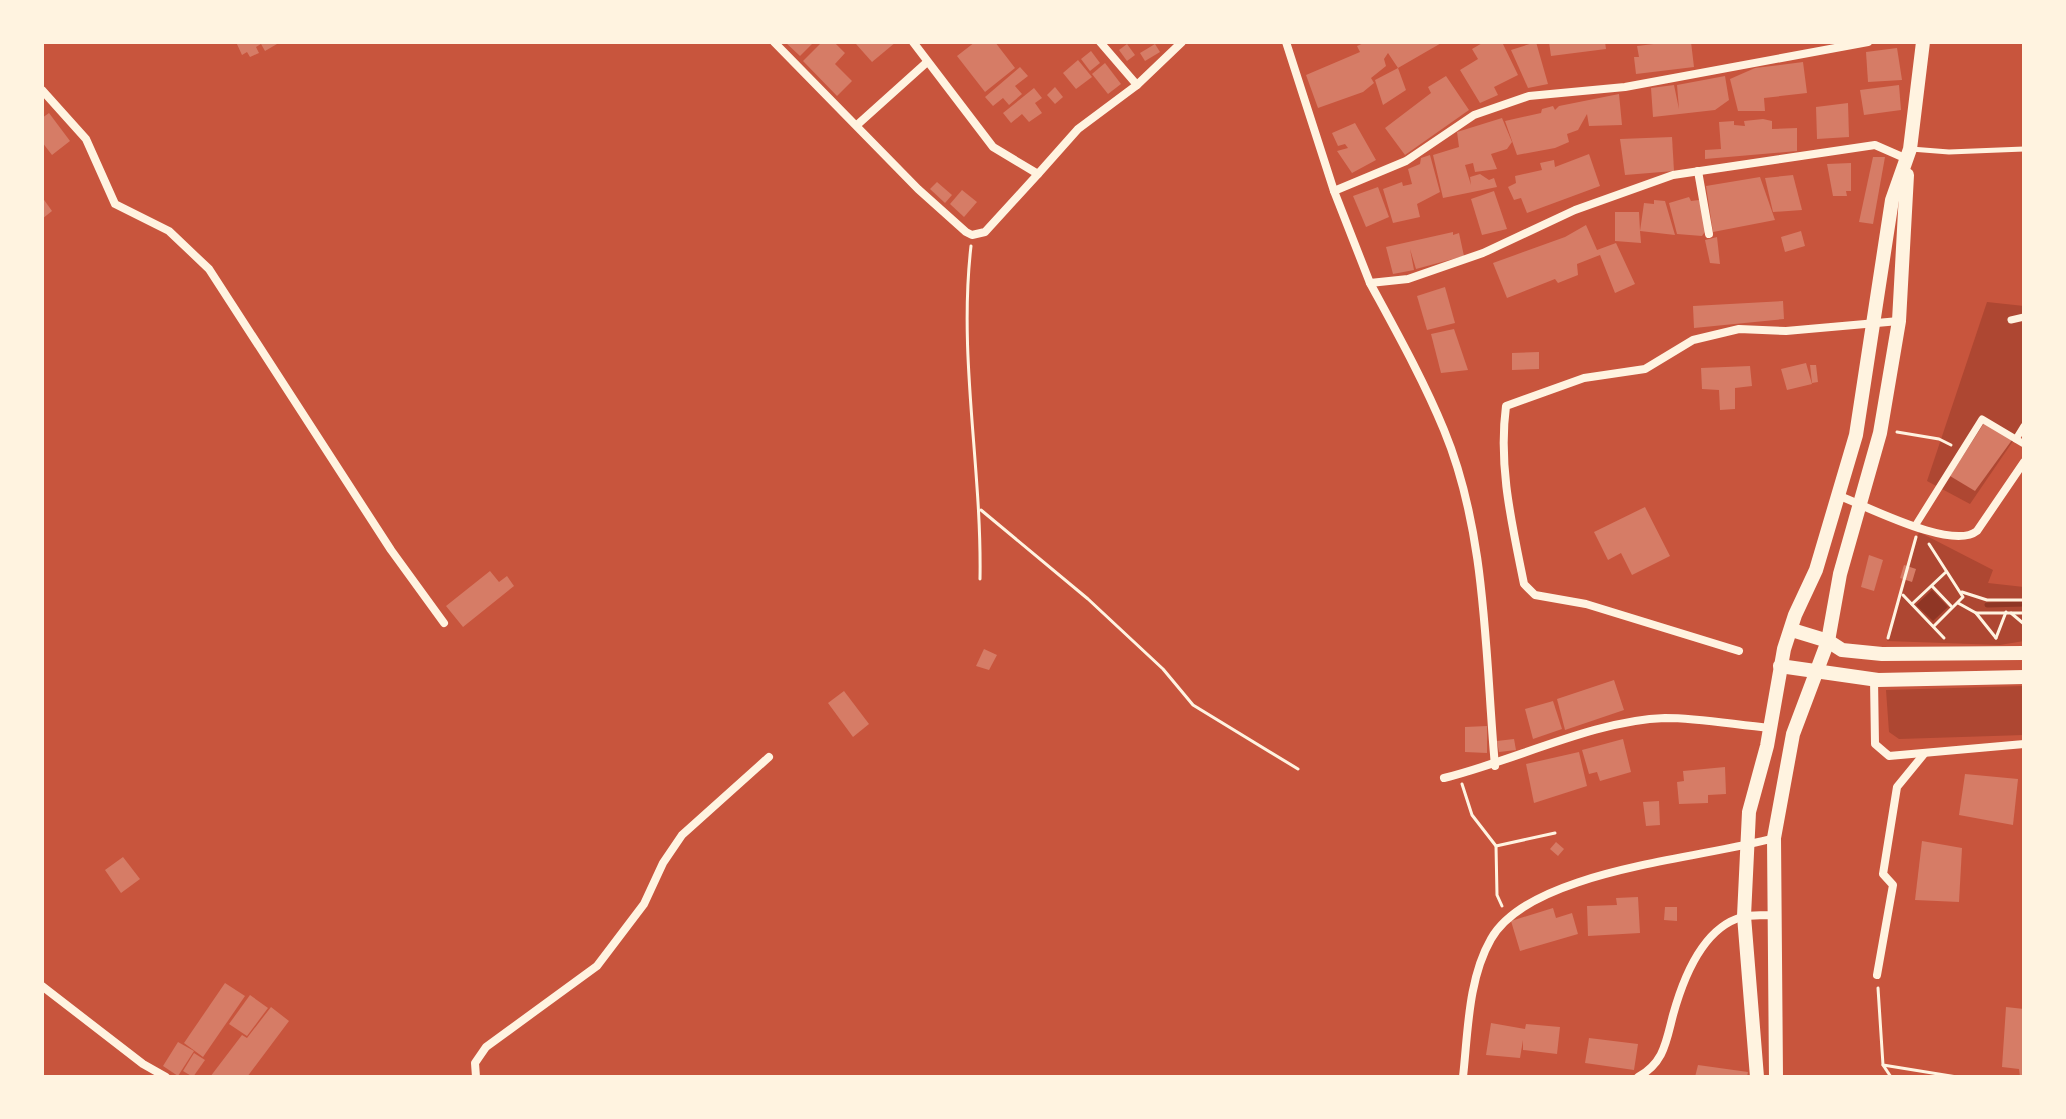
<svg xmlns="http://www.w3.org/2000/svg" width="2066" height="1119" font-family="'Crimson Pro',serif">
  <rect width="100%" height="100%" fill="#c8553d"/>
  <g fill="#ae4732">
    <path d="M1987,302L2024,306V425L1970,504L1927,481Z"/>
    <path d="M1919,532L1993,570L1988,583L2024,587V641L2000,645L1887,641Z"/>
    <path d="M2024,686V735L1899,739L1889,732L1886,690Z"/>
  </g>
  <path fill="#8f3625" d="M1932,590L1948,607L1933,621L1916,605Z"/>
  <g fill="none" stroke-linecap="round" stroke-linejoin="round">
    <path stroke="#8f3625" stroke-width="5" d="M1987,605L2024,604"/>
  </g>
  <g fill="#d67c66">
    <path d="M236,42H275L277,44L265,51L261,44L256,47L259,53L250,57L247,52L242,55Z"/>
    <path d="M785,42H814L800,56Z"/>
    <path d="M822,42H834L845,53L835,64L852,81L837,96L803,61Z"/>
    <path d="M859,42H896L872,62L856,44Z"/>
    <path d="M975,42H995L1015,68L985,92L957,56Z"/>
    <path d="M1366,42H1443L1398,68L1406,90L1383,105L1375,80L1398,68L1388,53L1384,59L1386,66L1371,78L1374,83L1363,92L1318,108L1306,75L1360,52L1357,46Z"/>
    <path d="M1484,42H1502L1518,75L1494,87L1498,95L1480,103L1460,70L1478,59L1472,49Z"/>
    <path d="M1536,42L1548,84L1528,88L1511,50Z"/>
    <path d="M1549,42H1605L1606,49L1551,56Z"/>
    <path d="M1670,42H1691L1694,67L1636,74L1634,57H1639L1637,46Z"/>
    <path d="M1127,44L1135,55L1127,61L1119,50Z"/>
    <path d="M1155,44L1160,52L1145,61L1140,53Z"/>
    <path d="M1897,48L1902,80L1868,82L1866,52Z"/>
    <path d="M1091,51L1100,63L1090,71L1081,59Z"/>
    <path d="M1078,60L1092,77L1076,89L1063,73Z"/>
    <path d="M1803,62L1807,93L1764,98L1765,111H1738L1730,79L1755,68Z"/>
    <path d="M1105,63L1121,84L1108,94L1092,74Z"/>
    <path d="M1020,67L1028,76L1015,86L1022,94L1009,105L1003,98L993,106L985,97Z"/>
    <path d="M1446,76L1469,110L1405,155L1385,128L1431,93L1428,87Z"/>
    <path d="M1725,76L1729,100L1715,110L1653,117L1651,88L1674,85L1679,109L1677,85Z"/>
    <path d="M1899,85L1901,110L1864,115L1860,90Z"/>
    <path d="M1055,87L1063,97L1055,104L1047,95Z"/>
    <path d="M1034,88L1042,98L1035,103L1042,113L1029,122L1022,114L1011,123L1003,113Z"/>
    <path d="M1619,94L1622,125L1589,126L1587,114L1578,130L1567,134L1569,142L1555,148L1517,155L1505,121L1541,113L1542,109L1553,106L1555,110L1559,106Z"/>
    <path d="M1848,103L1849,137L1817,139L1816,107Z"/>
    <path d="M49,113L70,141L52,155L42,142V118Z"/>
    <path d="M1502,118L1512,142L1507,149L1491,154L1497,169L1475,172L1473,163L1465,165L1471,185L1470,177L1480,174L1489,180L1494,178L1497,187L1443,198L1433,155L1459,147L1457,132Z"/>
    <path d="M1763,119L1772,121V129L1797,128V151L1705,159V150L1721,149L1719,122L1734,121V125L1745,126L1744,121Z"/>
    <path d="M1355,123L1376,160L1352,173L1337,151L1348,148L1345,144L1338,146L1332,133Z"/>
    <path d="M1672,137L1674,171L1625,175L1620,139Z"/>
    <path d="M1589,154L1600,186L1527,213L1521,198L1514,200L1508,187L1516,183L1515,176L1542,170L1540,163L1554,160L1555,167Z"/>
    <path d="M1430,155L1440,192L1417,204L1420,217L1393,223L1383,189L1402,182L1403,186L1412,184L1408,169L1420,164L1421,158Z"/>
    <path d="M1873,157H1885L1873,224L1859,222Z"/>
    <path d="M1851,163V191H1846L1847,196H1833L1827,164Z"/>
    <path d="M1793,175L1802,210L1773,212L1765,178Z"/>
    <path d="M1760,177L1775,220L1713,232L1706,186Z"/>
    <path d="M937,182L952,195L945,203L930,189Z"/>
    <path d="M1378,187L1389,217L1366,227L1353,196Z"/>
    <path d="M962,190L977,202L964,217L950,204Z"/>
    <path d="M1494,191L1507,229L1482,235L1471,199Z"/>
    <path d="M42,197L52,211L42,219Z"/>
    <path d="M1689,197L1691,201L1699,200L1707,229L1702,236L1677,234L1669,203Z"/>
    <path d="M1654,200L1665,201L1675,235L1640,231L1641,243L1615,241V212H1639L1640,231L1644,203L1654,204Z"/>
    <path d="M1586,225L1597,250L1616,243L1635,284L1615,293L1600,255L1577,264L1578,275L1558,283L1555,279L1507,298L1493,263L1565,237Z"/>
    <path d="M1801,231L1805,246L1785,252L1781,237Z"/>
    <path d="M1453,232V235L1459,233L1464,256L1416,269L1410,249L1414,270L1393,274L1386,247Z"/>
    <path d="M1717,237L1720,264L1710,263L1705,240Z"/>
    <path d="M1445,287L1455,323L1427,330L1417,296Z"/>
    <path d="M1783,301L1784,319L1694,328L1693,306Z"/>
    <path d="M1454,329L1468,370L1441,373L1431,334Z"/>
    <path d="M1539,352V369L1512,370V353Z"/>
    <path d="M1806,363L1812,384L1787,390L1781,369Z"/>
    <path d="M1810,365H1816L1818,382L1812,383Z"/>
    <path d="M1750,366L1752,386L1735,388V409L1720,410L1719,390L1702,389L1701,368Z"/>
    <path d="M1984,423L2012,440L1975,491L1950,476Z"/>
    <path d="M1645,507L1670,556L1632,575L1621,553L1608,560L1594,532Z"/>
    <path d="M1869,555L1883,560L1874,591L1861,587Z"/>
    <path d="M1904,565L1916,569L1912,582L1900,578Z"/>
    <path d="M490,571L499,582L507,576L514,586L463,627L446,606Z"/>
    <path d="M984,649L997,655L989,670L976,666Z"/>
    <path d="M1614,680L1624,710L1565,730L1557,699Z"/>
    <path d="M844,691L869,724L853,737L828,703Z"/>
    <path d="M1553,701L1562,729L1533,739L1525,709Z"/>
    <path d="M1487,726V753L1465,752V727Z"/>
    <path d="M1514,739L1516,750L1499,752L1497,741Z"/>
    <path d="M1623,739L1631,772L1600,781L1597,772L1589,774L1582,750Z"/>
    <path d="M1579,752L1587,786L1534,803L1526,764Z"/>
    <path d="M1725,767L1726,794L1708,795V803L1679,804L1677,782L1684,781L1683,771Z"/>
    <path d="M1965,774L2018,779L2013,825L1959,815Z"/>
    <path d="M1659,801L1660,825L1646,826L1643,802Z"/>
    <path d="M1922,841L1962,848L1959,902L1915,900Z"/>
    <path d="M1556,842L1564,849L1558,856L1550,849Z"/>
    <path d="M123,857L140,879L121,893L105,870Z"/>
    <path d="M1638,897L1640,933L1588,936L1587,906L1617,905L1616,898Z"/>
    <path d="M1665,907H1677V921L1664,920Z"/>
    <path d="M1553,908L1556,918L1572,913L1578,934L1520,951L1511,921Z"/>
    <path d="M225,983L245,996L203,1057L184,1043Z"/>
    <path d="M250,995L268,1008L247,1036L229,1024Z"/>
    <path d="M271,1007L289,1021L247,1077H210L242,1035L247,1038Z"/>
    <path d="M2006,1007L2024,1009V1077H2020L2019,1069L2002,1067Z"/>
    <path d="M1491,1023L1525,1029L1526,1024L1560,1027L1557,1054L1523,1050V1040L1520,1058L1486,1055Z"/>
    <path d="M1589,1038L1638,1044L1634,1070L1585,1063Z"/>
    <path d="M178,1042L194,1051L178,1076L163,1066Z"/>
    <path d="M194,1053L205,1060L193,1077L183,1071Z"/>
    <path d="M1698,1065L1748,1072L1747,1077H1695Z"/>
  </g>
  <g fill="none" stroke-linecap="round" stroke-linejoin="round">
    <g stroke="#fff3e0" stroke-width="3">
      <path d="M971,246C958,358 982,468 980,579"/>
      <path d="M1897,432L1939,439L1951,445"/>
      <path d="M981,510L1088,599L1163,669L1193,705L1298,769"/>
      <path d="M1929,544L1963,597L1934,626"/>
      <path d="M1932,586L1951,606"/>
      <path d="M1962,592L1987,600H2024"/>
      <path d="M1903,595L1944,638"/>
      <path d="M1958,603L1976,613H2024"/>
      <path d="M1912,604L1946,572"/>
      <path d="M1976,613L1996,638"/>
      <path d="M2011,613L2024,624"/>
      <path d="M1888,638L1916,537"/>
      <path d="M1996,638L2006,612"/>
      <path d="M1462,784L1472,815L1496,846L1497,895L1502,906"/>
      <path d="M1496,846L1555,833"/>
      <path d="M1878,988L1883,1065L1957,1077"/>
      <path d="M1883,1065L1891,1077"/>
    </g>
    <path stroke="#fff3e0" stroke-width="5" d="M1911,149L1949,152L2024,149"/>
    <g stroke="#fff3e0" stroke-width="7">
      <path d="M2011,320L2024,317"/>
      <path d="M2016,439L2024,426"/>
      <path d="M1915,526L1982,419L2024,444"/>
    </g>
    <g stroke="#fff3e0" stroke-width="8">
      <path d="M774,42L918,189L966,232L972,235L985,232L1038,174"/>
      <path d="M913,42L993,147L1038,174L1078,129L1137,85L1182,42"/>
      <path d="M1100,42L1137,85"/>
      <path d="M1286,42L1334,191L1370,283L1408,279L1483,253L1575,210L1673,175L1875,145L1907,159"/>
      <path d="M42,90L86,139L115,204L169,231L209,269L391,550L444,623"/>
      <path d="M857,125L926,63"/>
      <path d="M1698,171L1709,234"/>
      <path d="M1334,191L1406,161L1474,115L1529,96L1625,87L1868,42"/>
      <path d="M1370,283C1396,331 1423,379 1444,430C1487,534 1485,655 1495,766"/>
      <path d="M1837,495C1867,506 1952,551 1977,531L2024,462"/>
      <path d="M1739,651L1586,604L1535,595L1524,584C1512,524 1498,467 1506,406L1584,378L1645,369L1693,340L1739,329L1786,331L1899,321"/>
      <path d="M1874,679L1875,744L1889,756L2024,744"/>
      <path d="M1444,778C1514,761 1595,720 1665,718C1700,718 1736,725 1770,728"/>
      <path d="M1877,975L1893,885L1883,874L1897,787L1924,754"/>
      <path d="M42,986L143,1064L166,1077"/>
      <path d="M476,1077L475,1063L486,1047L597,966L644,904L663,863L682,835L769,757"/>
      <path d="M1463,1077C1468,1032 1468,979 1491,939C1530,870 1700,859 1774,838"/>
      <path d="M1638,1077C1664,1063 1666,1042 1673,1015C1683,979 1702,928 1742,917C1752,914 1764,916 1774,915"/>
    </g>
    <g stroke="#fff3e0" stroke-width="14">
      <path d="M1792,630L1828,641L1842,650L1882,654L2024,653"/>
      <path d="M1780,666L1878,680L2024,677"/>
      <path d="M1757,1077L1744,916L1749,812L1767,746L1784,649L1795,615L1816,570L1856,435L1892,200L1910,149L1923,42"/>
      <path d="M1776,1077L1774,838L1793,734L1828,641L1840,574L1880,433L1899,321L1907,175"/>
    </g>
  </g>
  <rect width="2066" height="1119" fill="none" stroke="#fff3e0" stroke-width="88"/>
</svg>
